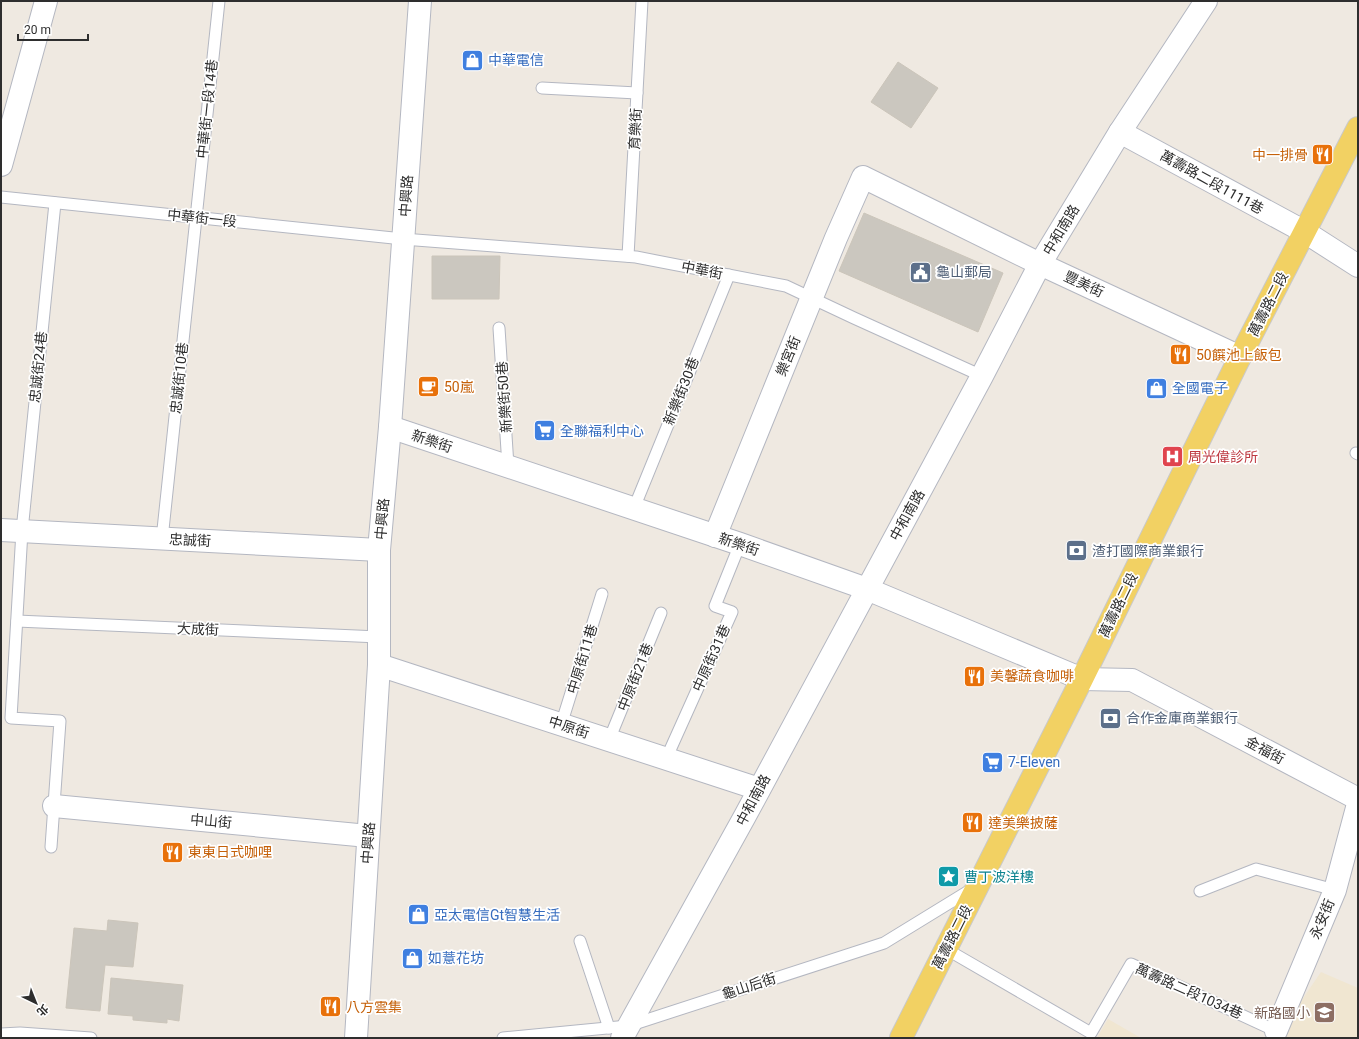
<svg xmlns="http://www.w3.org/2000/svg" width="1359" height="1039" font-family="Roboto,'Noto Sans TC',sans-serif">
  <rect width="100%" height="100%" fill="#efe9e1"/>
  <g fill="#f0e6d1">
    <path d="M1321,972L1358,988V1038H1276Z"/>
    <path d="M1108,1019L1141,1038H1097Z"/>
  </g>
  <g fill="#cbc7bf" stroke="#cbc5ba">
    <path d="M898,62L938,88L911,128L871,102Z"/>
    <path d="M864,213L1003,273L978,332L839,271Z"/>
    <path d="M432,256H500L499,299H432Z"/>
    <path d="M108,920L138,923L133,967L105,965L100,1011L66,1008L74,928L107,931Z"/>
    <path d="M111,978L183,985L179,1021L167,1019V1023L133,1020V1016L108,1014Z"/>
  </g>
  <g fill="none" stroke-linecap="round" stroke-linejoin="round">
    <defs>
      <g id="service">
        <path d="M542,88L637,93"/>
        <path d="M1,197L403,239L636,257L786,286L854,318L982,376"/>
        <path d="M628,256L642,1"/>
        <path d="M499,328L508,466"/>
        <path d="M1356,453L1358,454"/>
        <path d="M634,508L729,275"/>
        <path d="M162,539L219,1"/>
        <path d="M17,621L379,637"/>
        <path d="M561,725L602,594"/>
        <path d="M609,740L661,613"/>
        <path d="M666,759L732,612L715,606L740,544"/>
        <path d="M51,847L60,721L11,718L22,531L55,203"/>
        <path d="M1200,891L1256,869L1335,890"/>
        <path d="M580,941L609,1028"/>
        <path d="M946,949L1091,1033L1131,964L1276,1031"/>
        <path d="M1,1034L20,1033L91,1038"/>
        <path d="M503,1038L628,1026L884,943L972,889"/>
      </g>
      <g id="minor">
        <path d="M1120,132L1305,232L1358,266"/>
        <path d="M1,165L46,1"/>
        <path d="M390,427L740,544L867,589L1082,679L1132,680L1358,799"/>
        <path d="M1,530L379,550"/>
        <path d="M715,536L836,238L863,177L1040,264L1240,357"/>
        <path d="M379,665L759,789"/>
        <path d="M54,806L368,836"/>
        <path d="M1276,1031L1335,890L1358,804"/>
        <path d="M622,1038L745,816L982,376L1040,264L1120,132L1206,1"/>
      </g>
      <path id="tertiary" d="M356,1038L379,665V550L390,427L420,1"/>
      <path id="primary" d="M901,1038L1082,679L1240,357L1358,128"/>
    </defs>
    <use href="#service" stroke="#b4b7c1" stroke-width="13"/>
    <use href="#minor" stroke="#b4b7c1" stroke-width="24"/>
    <use href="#tertiary" stroke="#b4b7c1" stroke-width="24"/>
    <use href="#primary" stroke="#c9c9c9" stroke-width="24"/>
    <use href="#service" stroke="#fff" stroke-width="11"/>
    <use href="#minor" stroke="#fff" stroke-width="22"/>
    <use href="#tertiary" stroke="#fff" stroke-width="22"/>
    <use href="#primary" stroke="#f2d163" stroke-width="22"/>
  </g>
  <defs>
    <symbol id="shop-square" viewBox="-11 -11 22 22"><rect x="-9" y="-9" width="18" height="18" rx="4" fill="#3f7fe0" stroke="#fff"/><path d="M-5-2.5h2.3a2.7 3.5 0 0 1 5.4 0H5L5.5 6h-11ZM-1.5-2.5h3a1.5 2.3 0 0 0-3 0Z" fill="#fff"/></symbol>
    <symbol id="restaurant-square" viewBox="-11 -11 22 22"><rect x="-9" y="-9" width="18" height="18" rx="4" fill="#e8710a" stroke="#fff"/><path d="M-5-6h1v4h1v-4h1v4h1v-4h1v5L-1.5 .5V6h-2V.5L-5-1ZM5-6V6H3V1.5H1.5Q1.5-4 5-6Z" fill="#fff"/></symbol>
    <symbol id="civic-square" viewBox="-11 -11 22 22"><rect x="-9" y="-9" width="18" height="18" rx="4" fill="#5c6f8a" stroke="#fff"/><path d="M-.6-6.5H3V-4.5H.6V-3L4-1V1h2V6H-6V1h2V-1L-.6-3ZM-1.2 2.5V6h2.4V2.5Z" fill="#fff"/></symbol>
    <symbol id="cafe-square" viewBox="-11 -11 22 22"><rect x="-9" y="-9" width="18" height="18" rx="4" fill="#e8710a" stroke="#fff"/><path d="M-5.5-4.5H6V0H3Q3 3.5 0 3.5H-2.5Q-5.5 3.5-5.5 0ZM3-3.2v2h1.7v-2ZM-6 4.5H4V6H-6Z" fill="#fff"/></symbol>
    <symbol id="supermarket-square" viewBox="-11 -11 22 22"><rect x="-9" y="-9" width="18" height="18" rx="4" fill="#3f7fe0" stroke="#fff"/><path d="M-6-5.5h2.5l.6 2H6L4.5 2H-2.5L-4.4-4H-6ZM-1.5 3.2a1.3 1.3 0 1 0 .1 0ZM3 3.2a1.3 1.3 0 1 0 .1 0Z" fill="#fff"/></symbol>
    <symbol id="hospital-square" viewBox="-11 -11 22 22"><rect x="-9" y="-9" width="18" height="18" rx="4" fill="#e0444e" stroke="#fff"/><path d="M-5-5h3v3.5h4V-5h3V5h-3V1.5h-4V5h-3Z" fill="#fff"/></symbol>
    <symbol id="bank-square" viewBox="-11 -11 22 22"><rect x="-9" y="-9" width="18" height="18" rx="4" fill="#5c6f8a" stroke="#fff"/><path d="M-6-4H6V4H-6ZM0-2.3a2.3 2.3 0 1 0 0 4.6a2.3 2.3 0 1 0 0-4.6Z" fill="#fff"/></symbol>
    <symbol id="sight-square" viewBox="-11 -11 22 22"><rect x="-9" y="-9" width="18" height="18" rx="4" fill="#0f9aa8" stroke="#fff"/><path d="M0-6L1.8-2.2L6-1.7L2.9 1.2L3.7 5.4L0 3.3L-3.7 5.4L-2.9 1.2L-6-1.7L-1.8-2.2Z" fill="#fff"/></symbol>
    <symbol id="school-square" viewBox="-11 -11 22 22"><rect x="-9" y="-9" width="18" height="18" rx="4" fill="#8d6e63" stroke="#fff"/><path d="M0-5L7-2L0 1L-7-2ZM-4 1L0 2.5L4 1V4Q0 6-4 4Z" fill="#fff"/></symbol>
  </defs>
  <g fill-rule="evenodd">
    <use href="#shop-square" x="460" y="48" width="25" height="25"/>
    <use href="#restaurant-square" x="1310" y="142" width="25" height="25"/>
    <use href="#civic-square" x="908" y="260" width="25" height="25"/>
    <use href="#restaurant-square" x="1168" y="342" width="25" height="25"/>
    <use href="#cafe-square" x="416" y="374" width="25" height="25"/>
    <use href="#shop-square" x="1144" y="376" width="25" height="25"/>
    <use href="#supermarket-square" x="532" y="418" width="25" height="25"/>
    <use href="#hospital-square" x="1160" y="444" width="25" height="25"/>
    <use href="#bank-square" x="1064" y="538" width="25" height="25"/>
    <use href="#restaurant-square" x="962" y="664" width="25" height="25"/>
    <use href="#bank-square" x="1098" y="706" width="25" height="25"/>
    <use href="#supermarket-square" x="980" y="750" width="25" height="25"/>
    <use href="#restaurant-square" x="960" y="810" width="25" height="25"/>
    <use href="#restaurant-square" x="160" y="840" width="25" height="25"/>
    <use href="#sight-square" x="936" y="864" width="25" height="25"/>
    <use href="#shop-square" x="406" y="902" width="25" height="25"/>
    <use href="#shop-square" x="400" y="946" width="25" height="25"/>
    <use href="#restaurant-square" x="318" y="994" width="25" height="25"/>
    <use href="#school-square" x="1312" y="1000" width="25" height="25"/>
  </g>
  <g text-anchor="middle" stroke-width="3.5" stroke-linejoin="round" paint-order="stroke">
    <g font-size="14" fill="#366cbe" stroke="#fff" text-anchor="start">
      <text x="488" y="65">中華電信</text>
      <text x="1172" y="393">全國電子</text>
      <text x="560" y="436">全聯福利中心</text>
      <text x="1008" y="767">7-Eleven</text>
      <text x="434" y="920">亞太電信Gt智慧生活</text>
      <text x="428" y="963">如薏花坊</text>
    </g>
    <g font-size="14" fill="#2e2e2e" stroke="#fff">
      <text transform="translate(207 109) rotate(-84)" y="5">中華街一段14巷</text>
      <text transform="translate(635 129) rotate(-87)" y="5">育樂街</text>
      <text transform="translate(1212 182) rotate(29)" y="5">萬壽路二段1111巷</text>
      <text transform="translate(406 196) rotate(-86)" y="5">中興路</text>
      <text transform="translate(202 218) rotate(6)" y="5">中華街一段</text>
      <text transform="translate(1061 230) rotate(-59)" y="5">中和南路</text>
      <text transform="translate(702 270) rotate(11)" y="5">中華街</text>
      <text transform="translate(1084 284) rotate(25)" y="5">豐美街</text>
      <text transform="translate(1268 304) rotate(-63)" y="5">萬壽路二段</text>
      <text transform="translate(788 356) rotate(-68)" y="5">樂宮街</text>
      <text transform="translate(38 367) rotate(-84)" y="5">忠誠街24巷</text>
      <text transform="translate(179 378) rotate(-84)" y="5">忠誠街10巷</text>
      <text transform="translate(681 391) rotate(-68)" y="5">新樂街30巷</text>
      <text transform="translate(504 397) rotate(-94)" y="5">新樂街50巷</text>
      <text transform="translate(432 441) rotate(19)" y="5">新樂街</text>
      <text transform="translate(907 515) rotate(-61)" y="5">中和南路</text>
      <text transform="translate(382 519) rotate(-85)" y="5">中興路</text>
      <text transform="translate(190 540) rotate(3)" y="5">忠誠街</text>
      <text transform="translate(739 544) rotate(19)" y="5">新樂街</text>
      <text transform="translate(1118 605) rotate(-64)" y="5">萬壽路二段</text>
      <text transform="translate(198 629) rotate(2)" y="5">大成街</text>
      <text transform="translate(711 658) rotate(-66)" y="5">中原街31巷</text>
      <text transform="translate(582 659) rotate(-73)" y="5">中原街11巷</text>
      <text transform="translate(635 677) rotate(-68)" y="5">中原街21巷</text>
      <text transform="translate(569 727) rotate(18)" y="5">中原街</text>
      <text transform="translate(1265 750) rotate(28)" y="5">金福街</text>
      <text transform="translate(753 800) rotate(-62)" y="5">中和南路</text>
      <text transform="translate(211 821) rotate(5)" y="5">中山街</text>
      <text transform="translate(368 843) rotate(-86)" y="5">中興路</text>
      <text transform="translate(1322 919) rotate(-67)" y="5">永安街</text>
      <text transform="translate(952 937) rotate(-63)" y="5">萬壽路二段</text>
      <text transform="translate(749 986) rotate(-18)" y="5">龜山后街</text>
      <text transform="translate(1189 991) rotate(24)" y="5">萬壽路二段1034巷</text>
    </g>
    <g font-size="14" fill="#c56008" stroke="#fff" text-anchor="start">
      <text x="1308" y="160" text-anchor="end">中一排骨</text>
      <text x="1196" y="360">50饌池上飯包</text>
      <text x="444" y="392">50嵐</text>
      <text x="990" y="681">美馨蔬食咖啡</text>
      <text x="988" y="828">達美樂披薩</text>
      <text x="188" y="857">東東日式咖哩</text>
      <text x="346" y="1012">八方雲集</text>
    </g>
    <g font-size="14" fill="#4e5e75" stroke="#fff" text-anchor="start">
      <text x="936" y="277">龜山郵局</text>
      <text x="1092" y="556">渣打國際商業銀行</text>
      <text x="1126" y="723">合作金庫商業銀行</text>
    </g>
    <g font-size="14" fill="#be3a42" stroke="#fff" text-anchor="start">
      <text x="1188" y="462">周光偉診所</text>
    </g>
    <g font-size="14" fill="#0d838f" stroke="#fff" text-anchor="start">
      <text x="964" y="882">曹丁波洋樓</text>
    </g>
    <g font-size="14" fill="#785e54" stroke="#fff" text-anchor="end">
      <text x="1310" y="1018">新路國小</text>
    </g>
  </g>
  <rect width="1359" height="1039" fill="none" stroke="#2e2e2e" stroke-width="4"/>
  <g transform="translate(36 1003) rotate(137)" stroke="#ffffff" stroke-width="3" paint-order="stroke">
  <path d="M0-3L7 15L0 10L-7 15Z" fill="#2e2e2e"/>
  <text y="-6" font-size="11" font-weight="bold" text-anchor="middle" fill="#2e2e2e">北</text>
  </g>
  <path d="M18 34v6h70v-6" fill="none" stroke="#2e2e2e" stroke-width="2"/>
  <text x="24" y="34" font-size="12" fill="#2e2e2e" stroke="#ffffff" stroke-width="3" paint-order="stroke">20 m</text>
</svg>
